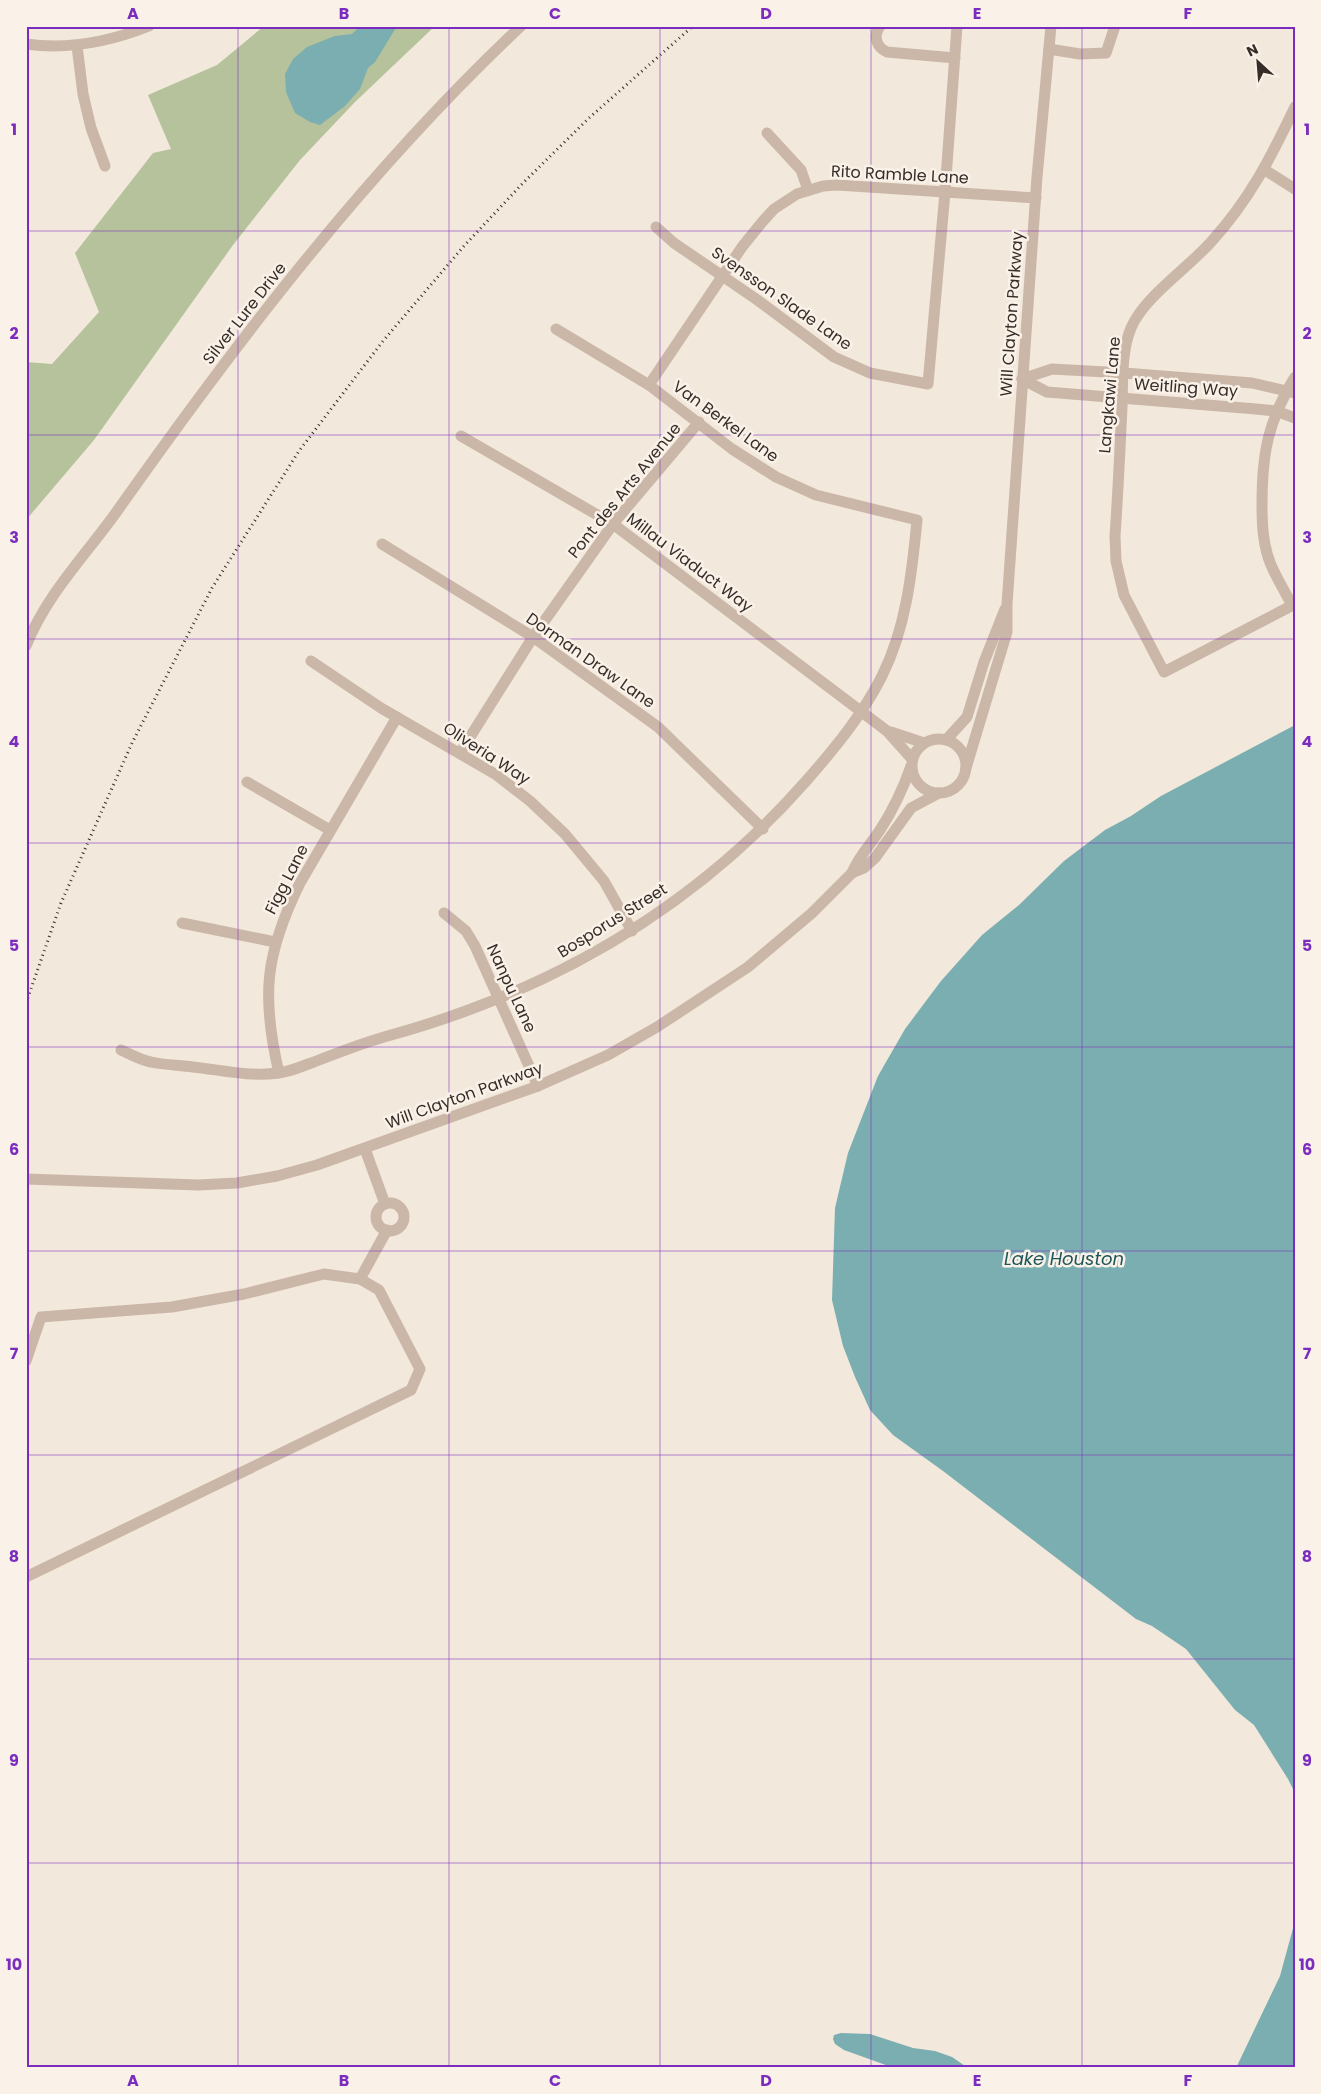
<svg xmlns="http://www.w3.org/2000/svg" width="1321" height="2094" font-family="Poppins,sans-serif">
  <rect width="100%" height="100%" fill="#f2e8dc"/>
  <path fill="#b5c29c" d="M264,26H435L355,102L300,160L233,245L94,440L26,520V362L52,364L99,312L75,253L153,153L171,149L148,95L217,65Z"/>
  <g fill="#7aaeb0">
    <path d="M360,26H397L375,62L368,68L360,89L345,106L320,125L310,122L295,113L286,92L285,74L293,59L307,47L335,36L352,34Z"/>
    <path d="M1295,725V1793L1288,1779L1254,1725L1235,1710L1186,1649L1152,1626L1136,1619L943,1471L893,1435L870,1410L855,1377L843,1346L832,1300L835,1208L848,1153L878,1076L905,1029L941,981L982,935L1019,905L1064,861L1105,830L1131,816L1161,796Z"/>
    <path d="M1295,1921V2068H1236L1280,1976Z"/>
    <path d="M841,2033L870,2034L913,2048L935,2051L952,2057L968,2068H894L844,2050L835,2044L833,2039L834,2035Z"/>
  </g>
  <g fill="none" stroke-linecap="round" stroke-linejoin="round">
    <g stroke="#cbb7a8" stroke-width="11">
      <path d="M880,26C873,36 876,47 887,52L955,58"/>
      <path d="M26,44C69,50 109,42 149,26"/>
      <path d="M77,46L83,94L91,128L105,166"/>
      <path d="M1049,49L1080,54L1106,53L1115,26"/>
      <path d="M1295,107C1270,159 1250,199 1211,242C1188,268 1144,297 1131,328C1121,352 1123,382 1122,407C1120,450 1118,493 1115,536L1116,561L1124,595L1164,672L1295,604"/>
      <path d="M767,133L801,170L808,190"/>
      <path d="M1265,170L1295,189"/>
      <path d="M656,227L674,243L756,299L834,357L870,373L928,384L945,192L957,26"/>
      <path d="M1022,379L1047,392L1256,409L1276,411L1295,418"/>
      <path d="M1022,379L1052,369L1124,373L1252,383L1295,393"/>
      <path d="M649,385L742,247L763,221L774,209L797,194L823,186L837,185L1036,198"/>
      <path d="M461,436L613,524L887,731L912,759"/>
      <path d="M382,544L533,637L658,727L763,829"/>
      <path d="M1292,605C1285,592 1277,579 1271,565C1263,546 1262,525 1262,504C1262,453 1268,421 1295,377"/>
      <path d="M26,646C47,593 88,553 120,507C240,337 369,169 521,26"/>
      <path d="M311,661L381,708L495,774L530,801L565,834L604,881L632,931"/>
      <path d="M891,732L924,743"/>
      <circle cx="939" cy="766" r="27"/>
      <path d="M946,740L967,717L984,662L1005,609"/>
      <path d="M460,753L533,637L613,524L699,422"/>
      <path d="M966,768L1007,632V604L1037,177L1051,26"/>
      <path d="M247,782L330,830"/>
      <path d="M852,873C858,857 871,844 880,830C893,810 903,789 911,766"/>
      <path d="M444,913L466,931L475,946L538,1086"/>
      <path d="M182,923L275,942"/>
      <path d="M121,1050C130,1054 140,1060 151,1062C164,1065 179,1065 193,1067C221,1070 250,1077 278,1073C290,1072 302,1066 314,1062C337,1053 360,1044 384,1037C550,992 693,910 807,780C835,748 863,714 882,676C906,628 912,573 917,520L816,495L776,477L732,449L649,385L556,329"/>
      <path d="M279,1073C261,996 265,954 300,883L397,717"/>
      <path d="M365,1149L385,1204"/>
      <path d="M26,1179L198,1185L237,1183L277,1176L317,1165L538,1086L608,1055L657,1027L748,967L812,913L852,873L864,868L875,858L911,808L939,793"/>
      <circle cx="390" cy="1217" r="14"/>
      <path d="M360,1279L387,1230"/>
      <path d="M26,1361L41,1317L172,1307L244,1294L324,1274L360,1279L379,1290L420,1369L411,1390L26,1577"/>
    </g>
    <path stroke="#372d28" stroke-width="3" stroke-dasharray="1 4" stroke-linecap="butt" d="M26,1003L61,903L132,743L212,588L299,451L383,341L464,246L523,183L589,118L693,26"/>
  </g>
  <path fill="none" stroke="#7b2cbf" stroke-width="1" stroke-opacity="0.55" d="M238,26V2068M449,26V2068M660,26V2068M871,26V2068M1082,26V2068M26,231H1295M26,435H1295M26,639H1295M26,843H1295M26,1047H1295M26,1251H1295M26,1455H1295M26,1659H1295M26,1863H1295"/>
  <g text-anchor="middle" stroke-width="5" stroke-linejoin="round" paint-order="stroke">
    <g font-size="16" fill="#372d28" stroke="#faf2e9">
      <text transform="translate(900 174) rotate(3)" y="6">Rito Ramble Lane</text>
      <text transform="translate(782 298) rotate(35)" y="6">Svensson Slade Lane</text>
      <text transform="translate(244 313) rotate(-52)" y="6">Silver Lure Drive</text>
      <text transform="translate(1011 314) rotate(-86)" y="6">Will Clayton Parkway</text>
      <text transform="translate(1186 387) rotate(4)" y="6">Weitling Way</text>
      <text transform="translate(1109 395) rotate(-85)" y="6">Langkawi Lane</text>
      <text transform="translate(726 421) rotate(36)" y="6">Van Berkel Lane</text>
      <text transform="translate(624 490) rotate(-51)" y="6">Pont des Arts Avenue</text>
      <text transform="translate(690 562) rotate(37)" y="6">Millau Viaduct Way</text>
      <text transform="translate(591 660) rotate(35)" y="6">Dorman Draw Lane</text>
      <text transform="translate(487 753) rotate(33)" y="6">Oliveria Way</text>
      <text transform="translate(286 879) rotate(-63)" y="6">Figg Lane</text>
      <text transform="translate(612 920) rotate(-32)" y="6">Bosporus Street</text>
      <text transform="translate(512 988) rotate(65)" y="6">Nanpu Lane</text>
      <text transform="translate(464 1095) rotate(-20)" y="6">Will Clayton Parkway</text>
    </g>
    <g font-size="18" font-style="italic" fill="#1d565a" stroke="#faf2e9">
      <text x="1064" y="1265">Lake Houston</text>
    </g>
  </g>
  <rect width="1321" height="2094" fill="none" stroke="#faf2e9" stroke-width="55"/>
  <g transform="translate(1258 62) rotate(334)" stroke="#faf2e9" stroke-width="4" paint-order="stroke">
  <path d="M0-4L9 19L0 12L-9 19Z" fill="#372d28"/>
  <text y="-8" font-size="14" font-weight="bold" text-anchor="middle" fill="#372d28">N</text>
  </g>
  <rect x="28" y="28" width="1266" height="2038" fill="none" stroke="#7b2cbf" stroke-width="2"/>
  <g font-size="16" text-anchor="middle" font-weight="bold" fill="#7b2cbf">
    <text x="133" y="19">A</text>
    <text x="344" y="19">B</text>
    <text x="555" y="19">C</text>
    <text x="766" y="19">D</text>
    <text x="977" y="19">E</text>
    <text x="1188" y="19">F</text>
    <text x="14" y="135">1</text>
    <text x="1307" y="135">1</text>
    <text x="14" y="339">2</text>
    <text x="1307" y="339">2</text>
    <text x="14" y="543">3</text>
    <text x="1307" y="543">3</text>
    <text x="14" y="747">4</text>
    <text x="1307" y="747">4</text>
    <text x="14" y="951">5</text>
    <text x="1307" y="951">5</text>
    <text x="14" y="1155">6</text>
    <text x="1307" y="1155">6</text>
    <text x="14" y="1359">7</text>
    <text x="1307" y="1359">7</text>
    <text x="14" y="1562">8</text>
    <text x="1307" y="1562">8</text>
    <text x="14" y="1766">9</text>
    <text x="1307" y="1766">9</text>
    <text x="14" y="1970">10</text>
    <text x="1307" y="1970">10</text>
    <text x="133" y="2086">A</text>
    <text x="344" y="2086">B</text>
    <text x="555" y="2086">C</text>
    <text x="766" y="2086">D</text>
    <text x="977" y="2086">E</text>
    <text x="1188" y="2086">F</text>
  </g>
</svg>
